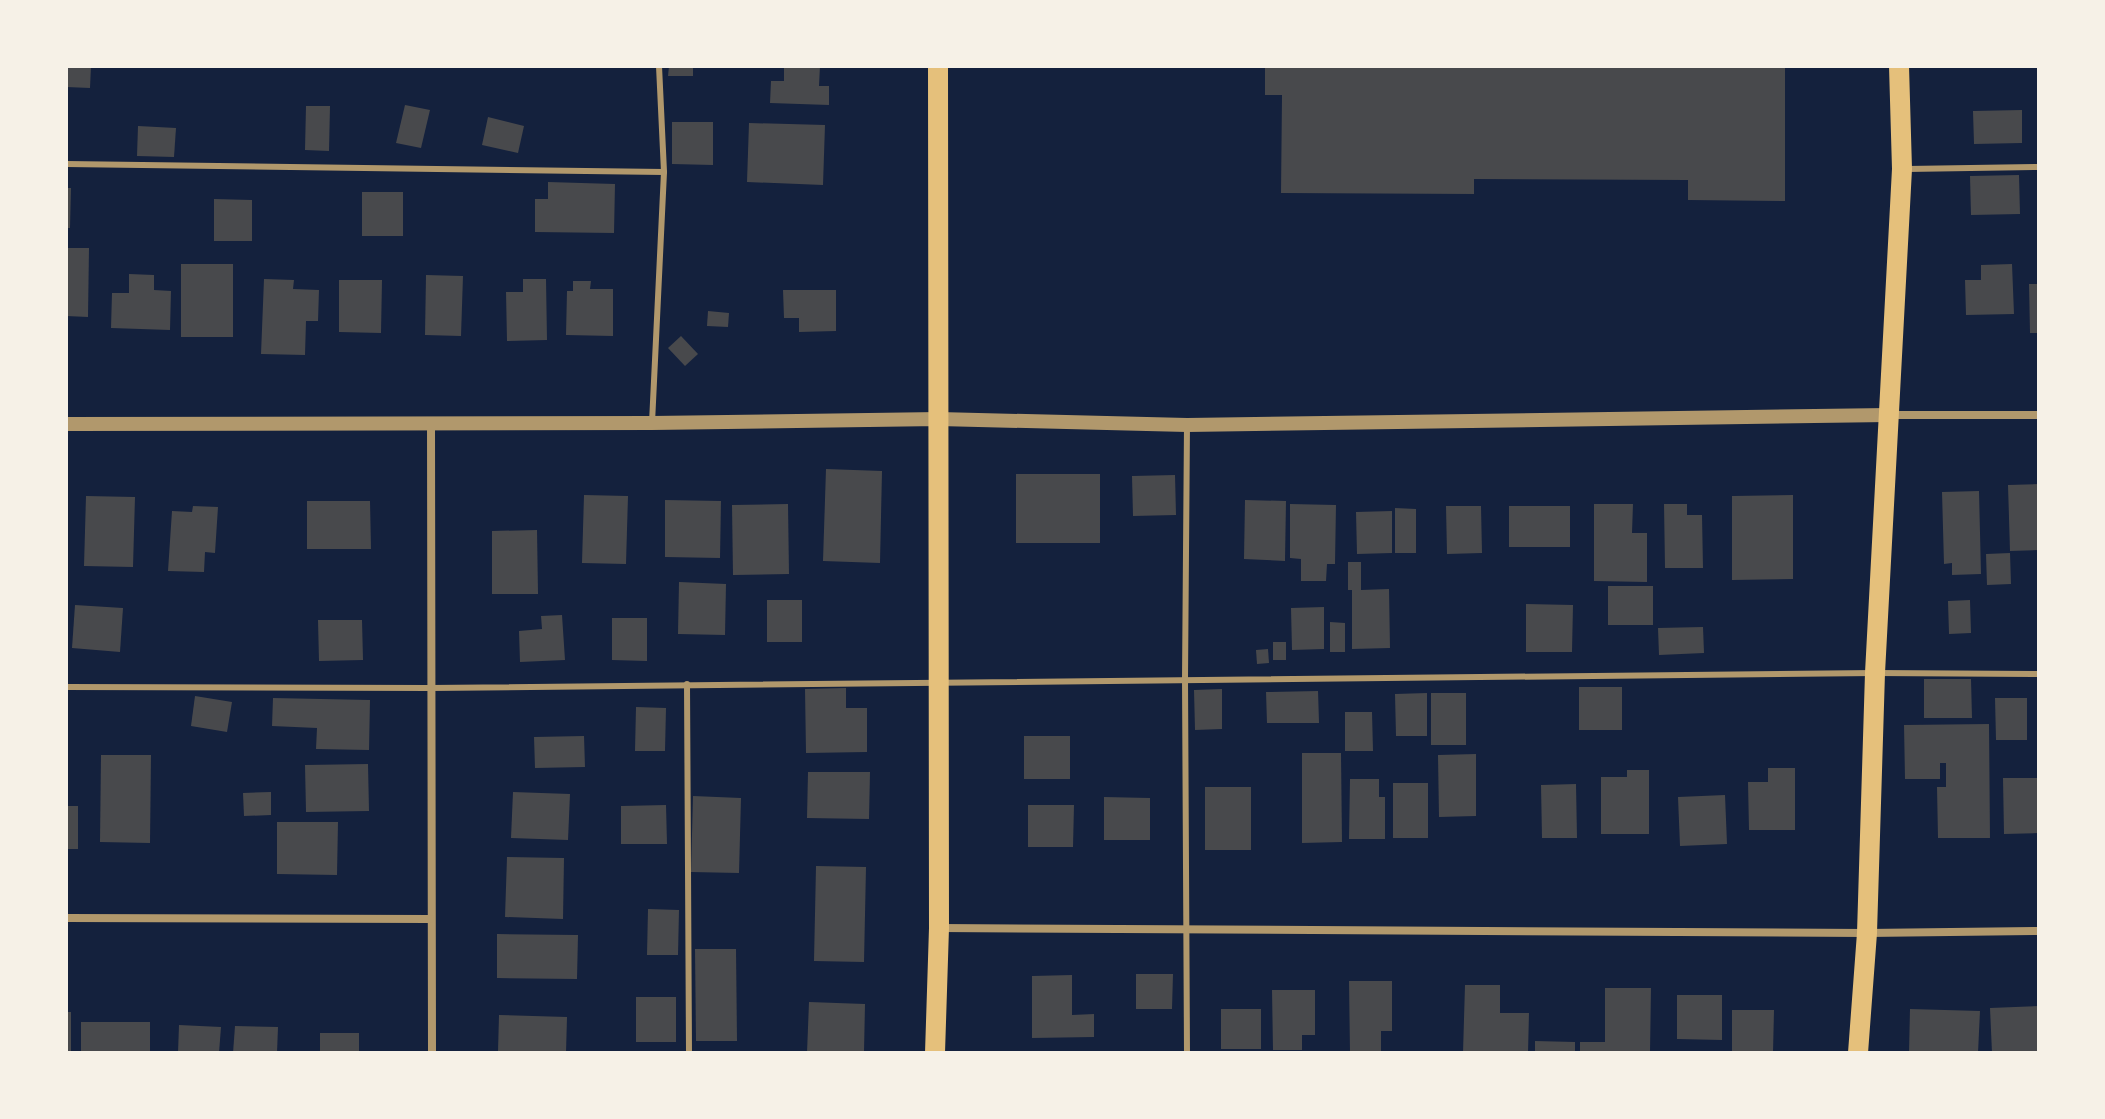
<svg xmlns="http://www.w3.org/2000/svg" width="2105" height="1119" font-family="Karla,sans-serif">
  <rect width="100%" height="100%" fill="#14213d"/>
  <g fill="#48494c">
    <path d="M66,66H91L90,88L66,87Z"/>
    <path d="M669,66H693V76H668Z"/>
    <path d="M784,66H820L819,86H829V105L770,103L771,81H784Z"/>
    <path d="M1265,66H1785V201L1688,200V180L1474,179V194L1281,193L1282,95H1265Z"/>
    <path d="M405,105L430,110L421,148L396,143Z"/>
    <path d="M306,106H330L329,151L305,150Z"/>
    <path d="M2022,110V143L1974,144L1973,111Z"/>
    <path d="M488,117L524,126L518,153L482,145Z"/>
    <path d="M672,122H713V165L672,164Z"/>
    <path d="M749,123L825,125L823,185L747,182Z"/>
    <path d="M138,126L176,128L174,157L137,156Z"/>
    <path d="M2019,175L2020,214L1971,215L1970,176Z"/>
    <path d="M548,182L615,184L614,233L535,232V199H548Z"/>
    <path d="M66,188H71L70,228H66Z"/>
    <rect x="362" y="192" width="41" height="44"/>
    <path d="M214,199L252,200V241H214Z"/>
    <path d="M66,248H89L88,317L66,316Z"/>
    <rect x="181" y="264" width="52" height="73"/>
    <path d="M2012,264L2014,314L1966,315L1965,280H1981V265Z"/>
    <path d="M129,274L154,275V290L171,291L170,330L111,328L112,293H129Z"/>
    <path d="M426,275L463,276L461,336L425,335Z"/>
    <path d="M264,279L294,280L293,289L319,290L318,321H306L305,355L261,354Z"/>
    <path d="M523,279H546L547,340L507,341L506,292H523Z"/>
    <path d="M339,280H382L381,333L339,332Z"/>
    <path d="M573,281H591L590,289H613V336L566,335L567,291H573Z"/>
    <path d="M2029,284H2039V333H2030Z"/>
    <path d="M783,290H836V331L799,332V318H784Z"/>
    <path d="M708,311L729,313L728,327L707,326Z"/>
    <path d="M681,336L698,354L685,366L668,348Z"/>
    <path d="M826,469L882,471L880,563L823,561Z"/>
    <rect x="1016" y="474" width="84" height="69"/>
    <path d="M1175,475L1176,515L1133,516L1132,476Z"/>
    <path d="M2039,484V550L2010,551L2008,485Z"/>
    <path d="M1979,491L1981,574L1952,575V563L1944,564L1942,492Z"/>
    <path d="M584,495L628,496L626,564L582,563Z"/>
    <path d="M1793,495V579L1732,580V496Z"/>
    <path d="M86,496L135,497L133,567L84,566Z"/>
    <path d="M665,500L721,501L720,558L665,557Z"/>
    <path d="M1245,500L1286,501L1285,561L1244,559Z"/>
    <path d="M307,501H370L371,549H307Z"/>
    <path d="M788,504L789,574L733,575L732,505Z"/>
    <path d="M1290,504L1336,505L1335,564H1327L1326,581H1301V559L1290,558Z"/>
    <path d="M1594,504H1633L1632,533H1647V582L1594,581Z"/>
    <path d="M1664,504H1687V515H1702L1703,568H1665Z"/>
    <path d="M193,506L218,507L215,553L205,552L204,572L168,571L172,511L192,512Z"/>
    <path d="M1446,506H1481L1482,553L1447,554Z"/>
    <rect x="1509" y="506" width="61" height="41"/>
    <path d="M1395,508L1416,509V553H1395Z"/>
    <path d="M1392,511V553L1357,554L1356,512Z"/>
    <path d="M537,530L538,594H492V531Z"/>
    <path d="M2010,553L2011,584L1987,585L1986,554Z"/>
    <path d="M1348,562H1361V590L1389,589L1390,648L1352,649V590H1348Z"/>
    <path d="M679,582L726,584L725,635L678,634Z"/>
    <rect x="1608" y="586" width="45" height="39"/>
    <rect x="767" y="600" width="35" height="42"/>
    <path d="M1970,600L1971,633L1949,634L1948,601Z"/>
    <path d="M1526,604L1573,605L1572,652H1526Z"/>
    <path d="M75,605L123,608L120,652L72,648Z"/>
    <path d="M1324,607V649L1292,650L1291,608Z"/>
    <path d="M562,615L565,660L520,662L519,631L542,629L541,616Z"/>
    <path d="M612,618H647V661L612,660Z"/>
    <path d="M318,620H362L363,660L319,661Z"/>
    <path d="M1330,622L1345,623V652H1330Z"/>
    <path d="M1703,627L1704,653L1659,655L1658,628Z"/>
    <rect x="1273" y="642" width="13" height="18"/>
    <path d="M1268,649L1269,663L1257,664L1256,650Z"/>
    <path d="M1924,679H1971L1972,718H1924Z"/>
    <rect x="1579" y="687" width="43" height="43"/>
    <path d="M846,688V708H867V752L806,753L805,689Z"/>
    <path d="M1222,689V729L1195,730L1194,690Z"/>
    <path d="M1318,691L1319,723H1267L1266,692Z"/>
    <path d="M1427,693V736H1396L1395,694Z"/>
    <rect x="1431" y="693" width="35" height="52"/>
    <path d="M195,696L232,702L227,732L191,726Z"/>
    <path d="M273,698L370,700L369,750L316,749L317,728L272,726Z"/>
    <path d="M1995,698H2027V740H1996Z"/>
    <path d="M636,707L666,708L665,751H635Z"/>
    <path d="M1345,712H1372L1373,751H1345Z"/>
    <path d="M1989,724L1990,838H1938L1937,787H1946V763H1940V779H1905L1904,725Z"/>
    <path d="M584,736L585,767L535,768L534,737Z"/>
    <rect x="1024" y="736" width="46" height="43"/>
    <path d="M1302,753H1341L1342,842L1302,843Z"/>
    <path d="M1476,754V816L1439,817L1438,755Z"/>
    <path d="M101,755H151L150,843L100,842Z"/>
    <path d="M368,764L369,811L306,812L305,765Z"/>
    <path d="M1768,768H1795V830H1749L1748,782H1768Z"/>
    <path d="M1627,770H1649V834H1601V777H1627Z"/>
    <path d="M808,772H870L869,819L807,818Z"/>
    <path d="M2003,778H2039V833L2004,834Z"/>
    <path d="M1350,779H1379V797H1385V839H1349Z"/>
    <rect x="1393" y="783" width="35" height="55"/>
    <path d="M1576,784L1577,838H1542L1541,785Z"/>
    <rect x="1205" y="787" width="46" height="63"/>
    <path d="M271,792V815L244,816L243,793Z"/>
    <path d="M513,792L570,794L568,840L511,838Z"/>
    <path d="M1725,795L1727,844L1680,846L1678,797Z"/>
    <path d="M693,796L741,798L739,873L691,872Z"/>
    <path d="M1104,797L1150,798V840H1104Z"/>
    <path d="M666,805L667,844H621V806Z"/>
    <path d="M1028,805H1074L1073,847H1028Z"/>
    <rect x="66" y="806" width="12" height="43"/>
    <path d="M277,822H338L337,875L277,874Z"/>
    <path d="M507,857L564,858L563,919L505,917Z"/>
    <path d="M816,866L866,867L864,962L814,961Z"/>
    <path d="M648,909L679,910L678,955H647Z"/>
    <path d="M497,934L578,935L577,979L497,978Z"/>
    <path d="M695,949H736L737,1041H696Z"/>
    <path d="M1136,974H1173L1172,1009H1136Z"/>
    <path d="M1072,975V1015L1094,1014V1037L1032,1038V976Z"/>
    <path d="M1349,981H1392V1031H1381V1053H1350Z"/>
    <path d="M1465,985H1500V1013H1529L1528,1053H1463Z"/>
    <path d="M1605,988H1651L1650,1053H1580V1042H1605Z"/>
    <path d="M1272,990H1315V1035H1302V1050H1273Z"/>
    <path d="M1677,995H1722V1040L1677,1039Z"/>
    <rect x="636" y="997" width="40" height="45"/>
    <path d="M809,1002L865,1004L864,1053H807Z"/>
    <path d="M2039,1006V1052L1992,1053L1990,1008Z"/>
    <rect x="1221" y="1009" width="40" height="40"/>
    <path d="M1910,1009L1980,1011L1978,1053H1909Z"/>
    <path d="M1732,1010H1774L1773,1053H1732Z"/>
    <rect x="66" y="1012" width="5" height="41"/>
    <path d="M499,1015L567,1017L566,1053L498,1052Z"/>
    <rect x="81" y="1022" width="69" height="31"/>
    <path d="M179,1025L221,1027L219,1053H178Z"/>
    <path d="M235,1026L278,1027L277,1053H233Z"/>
    <rect x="320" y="1033" width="39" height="20"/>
    <path d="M1535,1041L1575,1042V1053H1535Z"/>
  </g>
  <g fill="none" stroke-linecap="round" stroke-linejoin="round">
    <g stroke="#b1986c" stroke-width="6">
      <path d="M66,164L664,172"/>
      <path d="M1907,169L2039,167"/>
      <path d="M652,423L664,172L659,66"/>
      <path d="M1187,425L1185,679L1187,1053"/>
      <path d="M687,684L689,1053"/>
      <path d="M66,687L430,688L1875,673L2039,674"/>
    </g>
    <g stroke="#b1986c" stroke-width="8">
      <path d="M1889,415H2039"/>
      <path d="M431,422L432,1053"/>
      <path d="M66,918L430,919"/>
      <path d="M940,928L1867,933L2039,931"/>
    </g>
    <path stroke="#b1986c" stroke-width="14" d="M66,424L652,423L939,419L1187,425L1888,415"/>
    <g stroke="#e5c07b" stroke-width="20">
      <path d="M935,1053L939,928L938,66"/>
      <path d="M1858,1053L1867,933L1875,673L1902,169L1899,66"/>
    </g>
  </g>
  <rect width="2105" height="1119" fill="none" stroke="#f6f1e7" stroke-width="136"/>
</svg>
